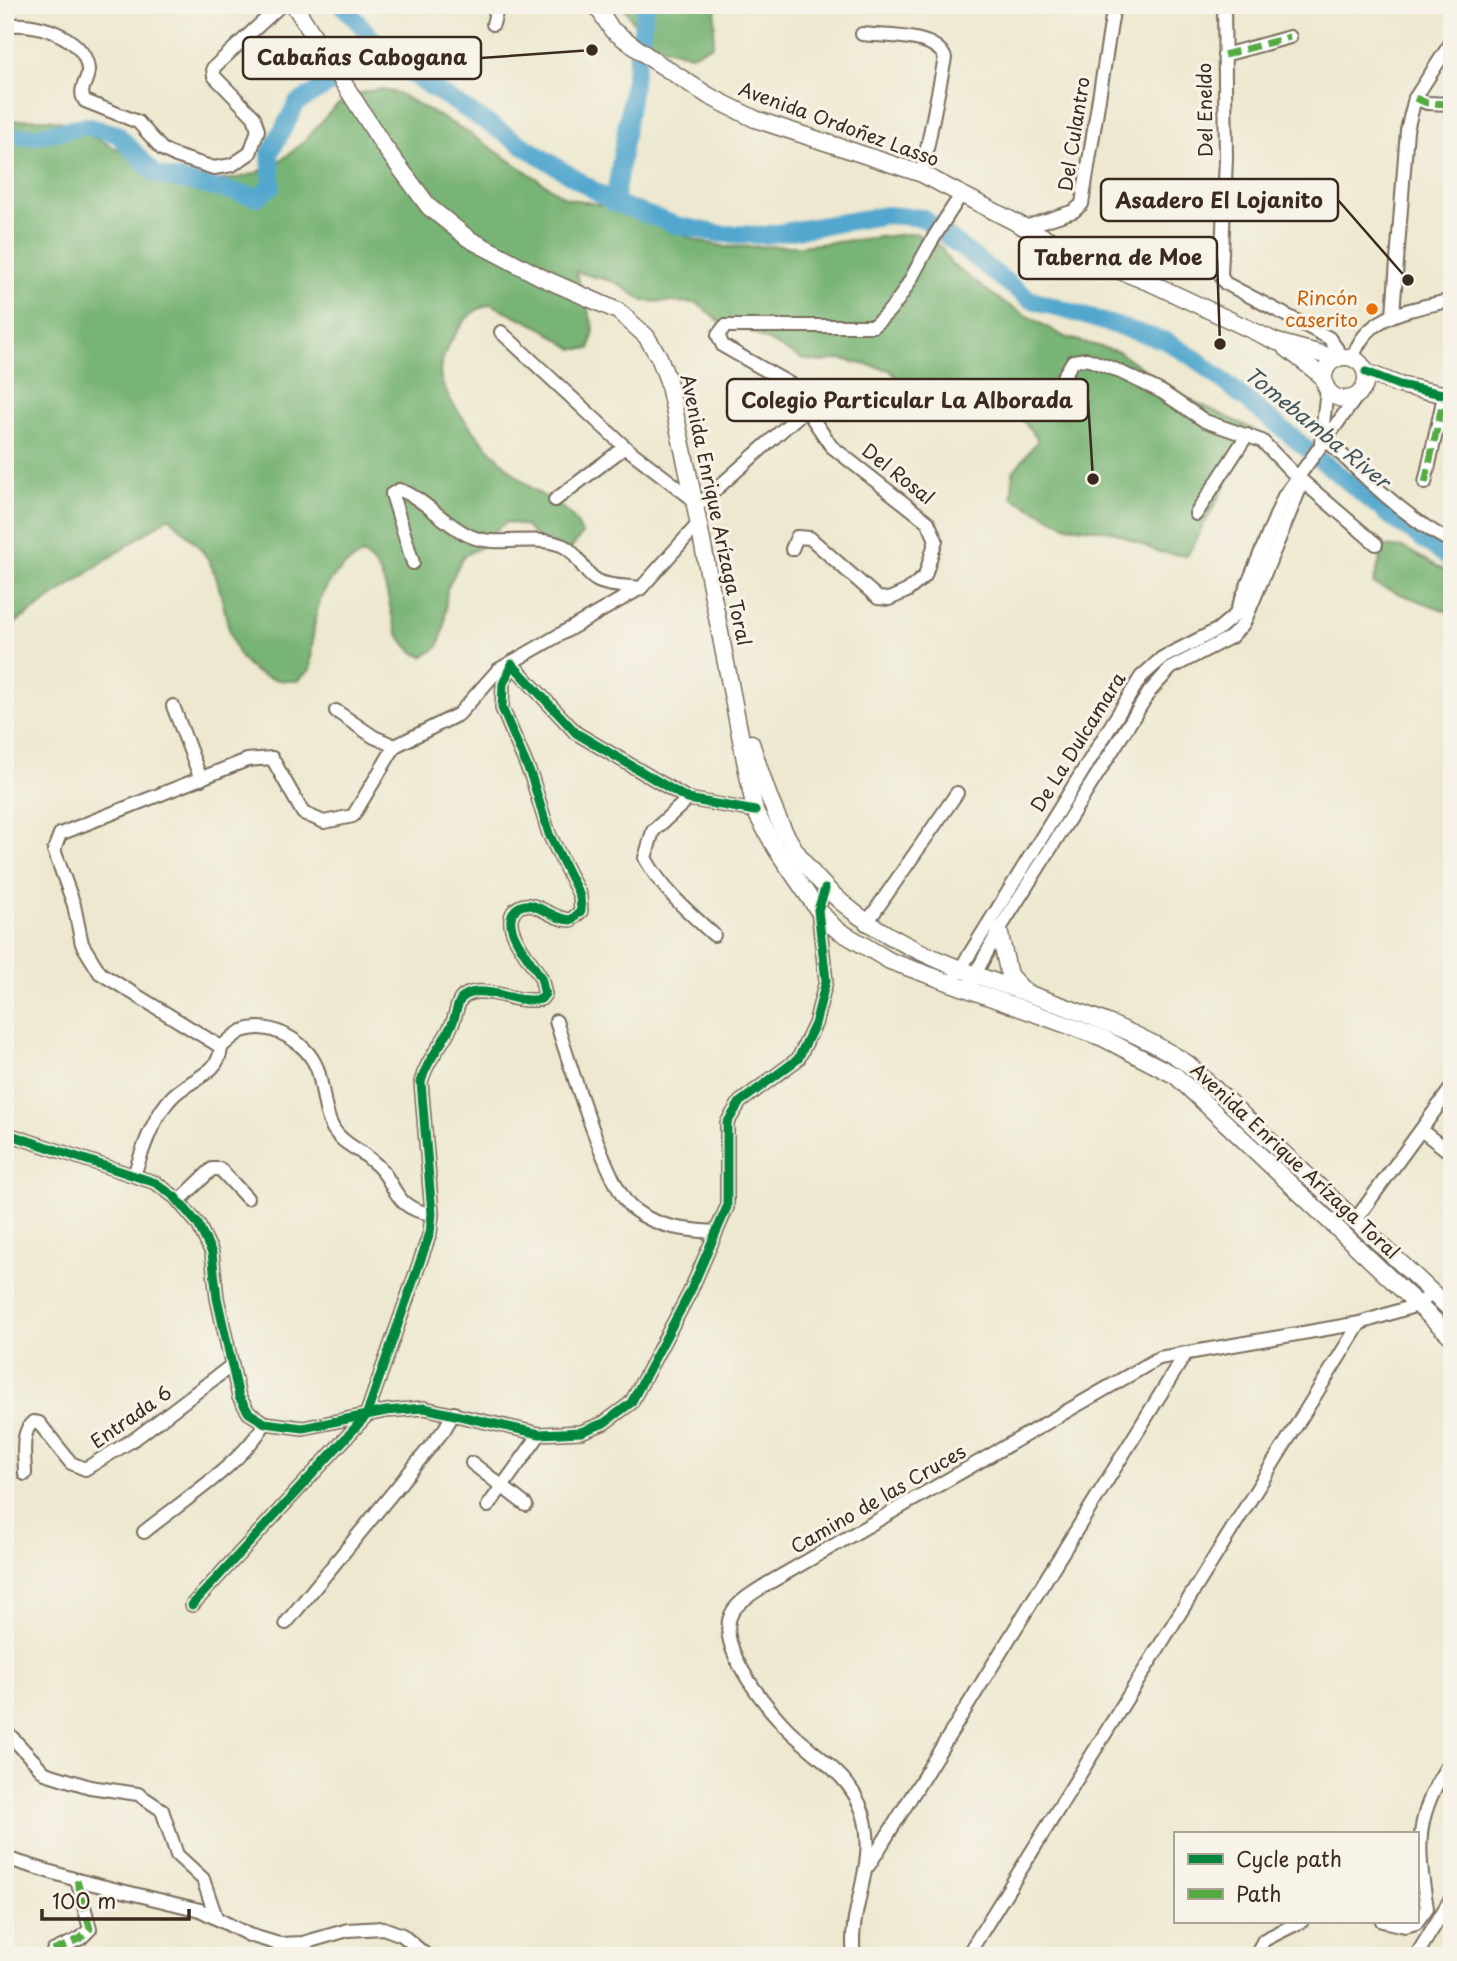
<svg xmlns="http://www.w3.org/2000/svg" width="1457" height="1961" font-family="'Playpen Sans',sans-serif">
  <rect width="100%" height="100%" fill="#f7f3e8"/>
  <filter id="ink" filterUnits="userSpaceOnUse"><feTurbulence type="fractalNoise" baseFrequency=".0143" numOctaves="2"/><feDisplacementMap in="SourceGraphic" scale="14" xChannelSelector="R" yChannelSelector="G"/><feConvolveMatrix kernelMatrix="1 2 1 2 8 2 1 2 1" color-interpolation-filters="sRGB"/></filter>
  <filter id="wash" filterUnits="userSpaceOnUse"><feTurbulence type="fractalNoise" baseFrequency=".00686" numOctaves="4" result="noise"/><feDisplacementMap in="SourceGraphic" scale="28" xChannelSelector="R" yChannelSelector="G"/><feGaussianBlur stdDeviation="1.57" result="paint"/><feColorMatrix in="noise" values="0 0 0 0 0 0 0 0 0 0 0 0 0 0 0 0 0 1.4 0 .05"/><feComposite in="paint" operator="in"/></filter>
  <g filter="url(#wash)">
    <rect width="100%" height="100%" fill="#ede8cf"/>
    <g fill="#78b474" stroke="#5a6f49" stroke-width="2">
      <path d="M623,5H716L713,45L691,55L646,43Z"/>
      <path d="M381,89L399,94L466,131L566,198L630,211L695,240L726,247L800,246L915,233L941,247L951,264L1003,302L1065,337L1119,352L1182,396L1255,430L1187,556L1158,552L1112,531L1067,526L1012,498L1013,472L1038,440C1002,390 979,382 921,406L890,370L840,359L821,362L802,359L738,325L725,326L697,303L644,301L615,282L576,272L594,329L590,349H573L542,328L491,304C468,311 462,323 450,343C445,352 440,362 440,373C443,405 507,470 533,489C554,505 572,507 582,534L571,549L551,551L525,526L507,522L493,532L481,547L463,556L447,589L444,628L438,647L423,657C375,634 404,585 363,554C312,581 315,619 310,670L297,681C216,683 236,613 209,561C200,545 182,530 169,517L5,630V122C24,119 45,117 63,122C73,124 83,131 92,136C128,154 169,180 211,180C246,181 277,167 302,143C331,114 335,94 381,89Z"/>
      <path d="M1384,546L1404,548L1452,574V613L1373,584Z"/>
    </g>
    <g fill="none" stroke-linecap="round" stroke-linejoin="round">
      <g stroke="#52a7ce" stroke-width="18">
        <path d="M342,5L399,67L614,203L676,225L721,234L766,235L887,215L923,218L1029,299L1166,341L1196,359L1395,520L1452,560"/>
        <path d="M348,73L385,51"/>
        <path d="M5,137L36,136L86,126L117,134L156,175L257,197L272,186L270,153L297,103L333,82"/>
        <path d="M614,203L646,5"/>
      </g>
    </g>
  </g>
  <g filter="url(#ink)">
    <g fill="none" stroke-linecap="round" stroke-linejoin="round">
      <defs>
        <g id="minor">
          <path d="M1224,5L1226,158L1221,276L1225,283L1329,338L1342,356"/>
          <path d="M493,24L498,5"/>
          <path d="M5,26C32,20 85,36 88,69C89,81 77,89 85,101L138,122L162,149L176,156L214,168L232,165L250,153L258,130L254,117L214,76L213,68L281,5"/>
          <path d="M862,34C886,37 935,33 945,58L922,174"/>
          <path d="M1224,55L1290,37"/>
          <path d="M1415,98L1427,103L1452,104"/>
          <path d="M1022,228L1074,211L1082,204L1114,5"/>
          <path d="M1393,314L1407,130L1415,98L1452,41"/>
          <path d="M501,332L625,447L694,500"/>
          <path d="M1353,358C1366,313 1412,310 1452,300"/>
          <path d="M1049,400L1073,361L1087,359L1114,369L1162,392L1205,421L1262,441L1293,473L1376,544"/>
          <path d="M1326,439C1361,474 1407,520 1452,542"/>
          <path d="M1321,443L1327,389"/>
          <path d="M1425,483L1444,396"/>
          <path d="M555,500L625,447"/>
          <path d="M695,508L806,409L790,384L723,346L718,335L725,326H873C900,305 910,280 926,251C937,231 949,213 961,195"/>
          <path d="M1196,514L1247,435"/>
          <path d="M792,549L797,537L810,538L878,598L889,599L907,591L925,576L936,540L928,522L831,446L806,409"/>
          <path d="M413,563L392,494L399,490C420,495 445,525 470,536C498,548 533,534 561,545C578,551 582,573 598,581C610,587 628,586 641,588"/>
          <path d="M173,706L201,779"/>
          <path d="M336,711L374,737L395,746L459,714L498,670L641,588L699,523"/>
          <path d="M395,746L353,816L324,822L303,813L272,758L247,760L60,834L54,850L74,905L82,944L100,973L221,1047C227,1042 235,1034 242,1031C271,1020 306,1042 317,1068C324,1088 323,1112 334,1130C343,1144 359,1149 371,1160C399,1181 389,1208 432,1214"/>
          <path d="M688,799L653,831L645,858C662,889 687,911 714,935"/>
          <path d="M866,924L957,793"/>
          <path d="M956,976L1141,677L1162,658L1217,630L1235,615L1284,496L1358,395"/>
          <path d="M971,982L999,930L1150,691L1171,668L1231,637L1244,623L1299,491V478"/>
          <path d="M556,1021C567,1056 609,1191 633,1209C658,1228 685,1230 715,1232"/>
          <path d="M1422,1131L1452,1154"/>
          <path d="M5,1133L156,1183L175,1197L198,1224L212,1253L217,1298L239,1397L249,1413L265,1423L303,1428L386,1411L424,1408L540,1434L581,1432L604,1423L631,1403L690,1292L727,1207V1123L740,1102L798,1059L815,1024L826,981L818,910L825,889"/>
          <path d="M134,1175C143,1149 153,1116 173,1096C190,1079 220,1074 221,1047"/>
          <path d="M179,1201L212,1169H220L247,1198"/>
          <path d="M1356,1219L1452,1087"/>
          <path d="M472,1463L526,1505"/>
          <path d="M25,1474C25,1459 20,1432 33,1422L39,1423L71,1463L85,1469L136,1438L232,1365"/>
          <path d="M488,1506L540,1434"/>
          <path d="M144,1532C182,1501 241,1465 265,1423"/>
          <path d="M192,1605L366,1416L430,1233L432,1214L421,1082C427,1059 442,1046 452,1024C456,1016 456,1006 461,999C465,994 470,993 476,992C498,990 517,1004 541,999L545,994C543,989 543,983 541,978C533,962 499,927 515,910C519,906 525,904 530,905C544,908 556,920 571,920L581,911L580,896L549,834L532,778L502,708L503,684L512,664L576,733L688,799L755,811"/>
          <path d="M286,1623L444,1430L454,1413"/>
          <path d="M5,1730L45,1773L90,1787L138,1794L162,1810L177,1855L203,1879L216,1917"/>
          <path d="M5,1858L77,1880L200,1910L249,1935L279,1944L303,1943L348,1930L383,1928L402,1935L427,1956"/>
          <path d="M869,1865L1186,1353"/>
          <path d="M1382,1921L1405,1926L1416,1923L1427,1908C1416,1841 1415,1817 1452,1758"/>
          <path d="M53,1951L81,1938L90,1929L77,1880"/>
          <path d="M854,1956C847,1909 879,1864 863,1813C850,1772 809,1753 782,1723C762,1701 713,1642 733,1611C740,1600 756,1591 767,1584L1159,1358L1360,1323L1417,1305L1433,1293"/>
          <path d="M967,1956L1360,1323"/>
          <path d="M1255,1956L1264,1940L1302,1921"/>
          <path d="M1416,1956L1452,1897"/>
        </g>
        <g id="major">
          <path d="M294,5L383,145L429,207L469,239L543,278L618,311L646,336L659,357L668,381L694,500L755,811L776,849L818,910L836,929L890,961L1103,1038L1176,1076L1452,1337"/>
          <path d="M596,5L612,30L653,60L709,96L755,119L922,174L1075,253L1153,284L1277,342L1336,358"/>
          <path d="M1285,347L1323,377"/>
          <circle cx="1345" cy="378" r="21"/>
          <path d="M1366,372L1399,385L1452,396"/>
          <path d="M751,743C761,773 770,805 785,833C864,980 1061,980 1188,1064L1452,1311"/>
          <path d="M999,930L1009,975L1025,992"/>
        </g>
      </defs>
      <use href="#minor" stroke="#796c5c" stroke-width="16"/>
      <use href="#major" stroke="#796c5c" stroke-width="19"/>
      <use href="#minor" stroke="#fff" stroke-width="12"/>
      <use href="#major" stroke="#fff" stroke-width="16"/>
      <g stroke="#55ab43" stroke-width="7" stroke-dasharray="14 7" stroke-linecap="butt">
        <path d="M1224,55L1290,37"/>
        <path d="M1415,98L1427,103L1452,104"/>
        <path d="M1425,483L1444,396"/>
        <path d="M53,1951L81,1938L90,1929L77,1880"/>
      </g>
      <defs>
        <g id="cycleway">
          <path d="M1366,372L1399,385L1452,396"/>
          <path d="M5,1133L156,1183L175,1197L198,1224L212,1253L217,1298L239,1397L249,1413L265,1423L303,1428L386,1411L424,1408L540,1434L581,1432L604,1423L631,1403L690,1292L727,1207V1123L740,1102L798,1059L815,1024L826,981L818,910L825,889"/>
          <path d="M192,1605L366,1416L430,1233L432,1214L421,1082C427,1059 442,1046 452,1024C456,1016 456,1006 461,999C465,994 470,993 476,992C498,990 517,1004 541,999L545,994C543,989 543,983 541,978C533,962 499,927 515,910C519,906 525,904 530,905C544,908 556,920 571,920L581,911L580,896L549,834L532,778L502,708L503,684L512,664L576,733L688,799L755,811"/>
        </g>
      </defs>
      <use href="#cycleway" stroke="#f7f3e8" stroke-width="13"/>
      <use href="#cycleway" stroke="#00873e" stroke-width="9"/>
    </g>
  </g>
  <circle fill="#e8710a" stroke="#f7f3e8" stroke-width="2.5" cx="1372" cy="309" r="7"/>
  <g text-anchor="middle" stroke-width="6" stroke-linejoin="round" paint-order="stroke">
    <g font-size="19" fill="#3b2a1e" stroke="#f7f3e8">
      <text transform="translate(1205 110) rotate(-91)" y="7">Del Eneldo</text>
      <text transform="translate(839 124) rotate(20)" y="7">Avenida Ordoñez Lasso</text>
      <text transform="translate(1074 134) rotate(-81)" y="7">Del Culantro</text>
      <text transform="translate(898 474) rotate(38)" y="7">Del Rosal</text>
      <text transform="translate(716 510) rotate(78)" y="7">Avenida Enrique Arízaga Toral</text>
      <text transform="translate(1078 742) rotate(-58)" y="7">De La Dulcamara</text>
      <text transform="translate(1295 1161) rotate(43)" y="7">Avenida Enrique Arízaga Toral</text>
      <text transform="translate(131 1417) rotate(-35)" y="7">Entrada 6</text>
      <text transform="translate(878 1499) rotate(-30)" y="7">Camino de las Cruces</text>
    </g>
    <g font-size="19" fill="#c56008" stroke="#f7f3e8" text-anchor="end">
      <text x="1358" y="305">Rincón<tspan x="1358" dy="22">caserito</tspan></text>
    </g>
    <g font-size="21" font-style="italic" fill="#43565c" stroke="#f7f3e8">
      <text transform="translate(1317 428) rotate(39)" y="7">Tomebamba River</text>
    </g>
  </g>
  <path fill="none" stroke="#3b2a1e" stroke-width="2.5" d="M592 50L481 58M1408 280L1338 200M1220 344L1217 258M1093 479L1088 400"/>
  <g fill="#3b2a1e" stroke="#f7f3e8" stroke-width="2.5">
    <circle cx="592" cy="50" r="7"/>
    <circle cx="1408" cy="280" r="7"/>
    <circle cx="1220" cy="344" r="7"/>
    <circle cx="1093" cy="479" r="7"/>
  </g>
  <g fill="#f7f3e8" stroke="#3b2a1e" stroke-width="2.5">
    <rect x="243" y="37" width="238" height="42" rx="7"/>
    <rect x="1101" y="179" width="237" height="42" rx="7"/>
    <rect x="1019" y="237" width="198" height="42" rx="7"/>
    <rect x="727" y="379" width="361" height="42" rx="7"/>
  </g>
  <g font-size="21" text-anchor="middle" font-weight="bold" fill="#3b2a1e">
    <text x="362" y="65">Cabañas Cabogana</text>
    <text x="1219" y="208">Asadero El Lojanito</text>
    <text x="1118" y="265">Taberna de Moe</text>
    <text x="907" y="408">Colegio Particular La Alborada</text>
  </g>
  <rect width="1457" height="1961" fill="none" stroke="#f7f3e8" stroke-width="28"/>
  <rect x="1174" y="1832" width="245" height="91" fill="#f7f3e8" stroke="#aca397" stroke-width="2"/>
  <rect x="1188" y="1854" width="35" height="10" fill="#00873e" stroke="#aca397" stroke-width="2"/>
  <text x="1236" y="1867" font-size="21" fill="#3b2a1e">Cycle path</text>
  <rect x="1188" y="1889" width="35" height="10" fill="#55ab43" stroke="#aca397" stroke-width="2"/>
  <text x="1236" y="1902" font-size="21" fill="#3b2a1e">Path</text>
  <path d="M42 1909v10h147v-10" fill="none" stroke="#3b2a1e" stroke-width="3.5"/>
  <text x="52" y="1909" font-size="21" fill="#3b2a1e" stroke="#f7f3e8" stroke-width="5" paint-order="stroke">100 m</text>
</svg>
